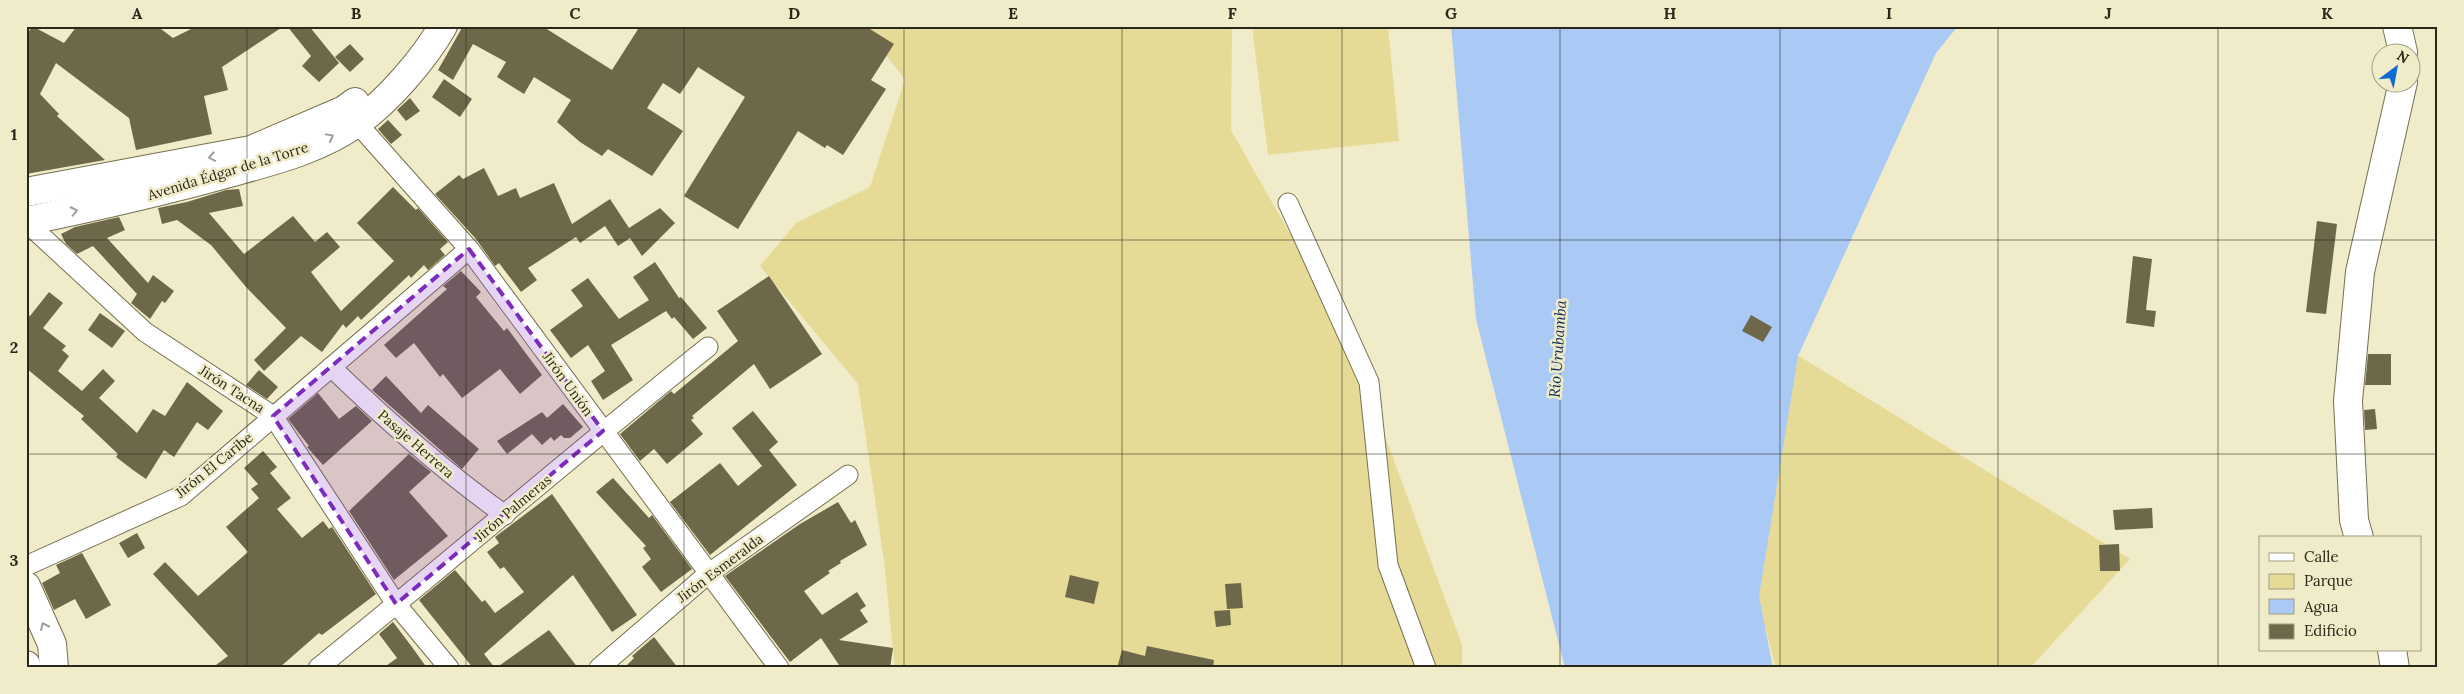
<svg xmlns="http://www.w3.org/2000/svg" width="2464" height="694" font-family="Lora,serif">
  <rect width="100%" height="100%" fill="#f0ebc8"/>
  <g fill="#e6db96">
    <path d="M864,26H1232L1231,130L1348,336L1462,645V668H895L884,561L858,384L760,266L796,223L870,187L905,80Z"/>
    <path d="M1252,26H1388L1399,141L1268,155Z"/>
    <path d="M1696,293L2130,559L2030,668H1776L1721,462Z"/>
  </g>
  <path fill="#aacaf5" d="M1451,26H1958L1936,53L1798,356L1759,596L1773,668H1565L1476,319Z"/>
  <g fill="#6d6849">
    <path d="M32,26L64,43L77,26H157L173,38L197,26H284L222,67L228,90L204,96L212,134L136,150L129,118L56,63L40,94L59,114L57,116L105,160L26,174V37Z"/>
    <path d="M287,26H309L339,63L319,82L302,66L311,56Z"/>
    <path d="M463,26H542L612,70L640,26H865L894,44L871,80L886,89L843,155L827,145L825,148L798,131L738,229L684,196L745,97L698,67L680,94L663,83L647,108L683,131L652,176L608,149L602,156L580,142L557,122L571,100L534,77L524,94L497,77L506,62L473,44L453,80L438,70Z"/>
    <path d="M350,44L364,59L350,72L335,57Z"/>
    <path d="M444,79L472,99L460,117L432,97Z"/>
    <path d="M410,98L420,111L406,121L397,110Z"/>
    <path d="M388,120L402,135L391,144L378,129Z"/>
    <path d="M484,168L498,196L516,188L520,198L554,183L572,224L610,199L629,228L660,208L675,223L642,256L630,238L618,246L605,226L580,243L576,237L528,268L537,280L521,292L499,263L495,266L476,239L435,194L459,175L463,179Z"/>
    <path d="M393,187L416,210L418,208L448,242L440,249L445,255L428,270L424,265L411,278L409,275L361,320L358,316L346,328L343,324L322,352L301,336L264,371L254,360L286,328L246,287L211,245L177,220L162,224L158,208L187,202L226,190L239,189L243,206L209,213L244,254L293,216L315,242L327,232L340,247L311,272L341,311L394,261L357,223Z"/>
    <path d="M119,217L125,230L107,238L148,283L153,275L174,291L165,303L162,301L150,319L131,303L137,294L93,246L77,254L66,244L61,234L75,227Z"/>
    <path d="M2317,221L2337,224L2326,314L2306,312Z"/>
    <path d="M2133,256L2152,259L2146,310L2156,311L2154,327L2126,323Z"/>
    <path d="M655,262L679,298L681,297L707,328L693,339L674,317L672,319L666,311L611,345L633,380L603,400L591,381L605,371L588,345L571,358L550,330L583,306L571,290L588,278L619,319L649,300L633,277Z"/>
    <path d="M461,271L481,292L476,297L504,331L507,328L542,375L520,394L500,369L462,398L443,374L440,377L414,343L396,358L384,345L447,289L443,286Z"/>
    <path d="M769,276L822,354L770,389L754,364L692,416L694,418L691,420L703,434L667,464L654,449L640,461L620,434L671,391L674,394L738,341L717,311Z"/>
    <path d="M49,292L63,303L43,328L66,346L62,350L69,356L58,371L82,391L103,369L115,381L99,398L137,433L153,409L165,416L187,382L223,411L208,430L197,422L174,457L164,450L146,479L133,470L116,457L118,454L81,419L84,416L26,368V314L30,316Z"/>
    <path d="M100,313L125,331L112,348L88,330Z"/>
    <path d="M1751,315L1772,327L1763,342L1742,331Z"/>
    <path d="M2368,354H2391V385H2365Z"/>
    <path d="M259,370L278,387L267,399L246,385Z"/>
    <path d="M386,376L421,413L428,405L479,449L462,469L372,390Z"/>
    <path d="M318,393L339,419L356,406L372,421L323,465L307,447L309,446L288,419Z"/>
    <path d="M563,404L583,427L570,438H564L561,435L554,441L551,437L542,445L532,434L507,454L497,441L542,412L547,418Z"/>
    <path d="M2375,409L2377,429L2365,430L2364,410Z"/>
    <path d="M753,411L778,442L769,450L797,485L710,555L670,502L720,463L738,486L762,466L732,428Z"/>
    <path d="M263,451L277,467L270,473L291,498L277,509L302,538L323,521L329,529L332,527L376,594L322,635L319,633L279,668H212L228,656L153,574L165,562L198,596L248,552L226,527L259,498L251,489L258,484L244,468Z"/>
    <path d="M409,454L431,472L409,492L448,536L394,580L349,511Z"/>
    <path d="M613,478L649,518L652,515L692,569L661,592L642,567L651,559L643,548L646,546L596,492Z"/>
    <path d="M552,494L637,615L612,632L573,575L484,654L495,668H473L419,600L455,570L482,602L485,600L495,613L524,592L504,567L500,569L487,552L499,543L495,537Z"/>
    <path d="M838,502L851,523L855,520L867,545L840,561L841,563L828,571L830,573L804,591L822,615L857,592L866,606L860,610L868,622L839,640L893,648L890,668H841L821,638L790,662L725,576L800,524Z"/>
    <path d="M2152,508L2153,528L2115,530L2113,510Z"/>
    <path d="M137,533L145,548L128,558L119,543Z"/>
    <path d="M2119,544L2120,571H2100L2099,545Z"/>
    <path d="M82,553L111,605L86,619L75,599L54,610L42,583L60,573L56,565Z"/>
    <path d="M1070,575L1099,582L1094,604L1065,597Z"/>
    <path d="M1241,583L1243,608L1227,609L1225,584Z"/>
    <path d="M1230,610L1231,625L1216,627L1214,611Z"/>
    <path d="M393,622L412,647L427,668H383L397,658L379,634Z"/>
    <path d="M549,630L578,668H496Z"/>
    <path d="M654,637L678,668H624L634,658L632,656Z"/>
    <path d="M1147,646L1214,660L1213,668H1117L1122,650L1145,656Z"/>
  </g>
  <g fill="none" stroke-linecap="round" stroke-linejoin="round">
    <defs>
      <g id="street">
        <path d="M349,114L469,249L779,668"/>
        <path d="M1288,203L1369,382L1388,565L1426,668"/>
        <path d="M26,222L145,332L273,416L396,604L449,668"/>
        <path d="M331,367C386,420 443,471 505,515"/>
        <path d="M26,566L181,496L469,249"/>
        <path d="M318,668C449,562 576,452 708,347"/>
        <path d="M599,668L708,574L848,475"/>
      </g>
      <g id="primary">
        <path d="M2397,26L2403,52"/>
        <path d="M2359,538L2354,520L2348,401L2360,272L2403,82"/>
        <path d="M2392,650L2395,668"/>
      </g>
      <g id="highway">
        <path d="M26,192L251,150L344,110L355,102"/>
        <path d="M26,221C94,207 161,192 229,173C273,161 321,149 358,122C388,101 425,58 443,26"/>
        <path d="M26,586L52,644L54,668"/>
        <path d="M26,665L27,668"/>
      </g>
    </defs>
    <use href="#street" stroke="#757050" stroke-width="21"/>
    <use href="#primary" stroke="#757050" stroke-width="30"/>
    <use href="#highway" stroke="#757050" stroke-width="30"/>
    <use href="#street" stroke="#fff" stroke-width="19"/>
    <use href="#primary" stroke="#fff" stroke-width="28"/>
    <use href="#highway" stroke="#fff" stroke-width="28"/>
  </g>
  <defs><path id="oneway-chevron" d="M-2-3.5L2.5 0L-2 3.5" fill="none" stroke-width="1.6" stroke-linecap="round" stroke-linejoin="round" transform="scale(1.25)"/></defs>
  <g stroke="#9f9e98">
    <use href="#oneway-chevron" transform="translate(330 137) rotate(-29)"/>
    <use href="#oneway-chevron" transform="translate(212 157) rotate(169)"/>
    <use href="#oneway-chevron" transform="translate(74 211) rotate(-12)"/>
    <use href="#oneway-chevron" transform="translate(44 626) rotate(-114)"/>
  </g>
  <path fill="#7b2cbf" fill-opacity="0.2" stroke="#7b2cbf" stroke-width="4" stroke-dasharray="10 6" stroke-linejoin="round" d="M469,249L603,431L396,604L273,416Z"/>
  <path fill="none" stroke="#2a281a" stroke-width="1" stroke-opacity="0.55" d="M247,26V668M466,26V668M684,26V668M904,26V668M1122,26V668M1342,26V668M1560,26V668M1780,26V668M1998,26V668M2218,26V668M26,240H2438M26,454H2438"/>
  <g text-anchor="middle" stroke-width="5" stroke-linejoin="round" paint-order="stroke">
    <g font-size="14" fill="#2a281a" stroke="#f0ebc8">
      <text transform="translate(228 171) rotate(-17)" y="5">Avenida Édgar de la Torre</text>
      <text transform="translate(568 384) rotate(54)" y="5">Jirón Unión</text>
      <text transform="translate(232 389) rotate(33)" y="5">Jirón Tacna</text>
      <text transform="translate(416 444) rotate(41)" y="5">Pasaje Herrera</text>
      <text transform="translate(214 465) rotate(-39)" y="5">Jirón El Caribe</text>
      <text transform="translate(513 508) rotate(-40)" y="5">Jirón Palmeras</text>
      <text transform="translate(720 568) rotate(-37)" y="5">Jirón Esmeralda</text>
    </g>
    <g font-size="15" font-style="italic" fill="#092b57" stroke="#f0ebc8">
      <text transform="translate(1558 349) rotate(-86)" y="5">Río Urubamba</text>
    </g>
  </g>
  <rect width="2464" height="694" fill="none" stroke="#f0ebc8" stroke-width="55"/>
  <rect x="2259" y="536" width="162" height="115" fill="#f0ebc8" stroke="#a19d82"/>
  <rect x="2269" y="553" width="25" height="8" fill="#ffffff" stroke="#a19d82"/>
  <text x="2304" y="562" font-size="15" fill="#2a281a">Calle</text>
  <rect x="2269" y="574" width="25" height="15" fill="#e6db96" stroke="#a19d82"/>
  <text x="2304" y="586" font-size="15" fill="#2a281a">Parque</text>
  <rect x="2269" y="599" width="25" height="15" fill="#aacaf5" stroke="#a19d82"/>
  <text x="2304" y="612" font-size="15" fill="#2a281a">Agua</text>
  <rect x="2269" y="624" width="25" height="15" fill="#6d6849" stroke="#a19d82"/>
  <text x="2304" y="636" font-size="15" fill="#2a281a">Edificio</text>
  <g transform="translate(2396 68) rotate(32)"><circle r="24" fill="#f0ebc8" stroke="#a19d82"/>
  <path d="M0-4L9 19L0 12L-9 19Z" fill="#0d6bd3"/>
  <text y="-8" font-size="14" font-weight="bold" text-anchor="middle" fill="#2a281a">N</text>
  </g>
  <rect x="28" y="28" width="2408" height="638" fill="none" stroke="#2a281a" stroke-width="2"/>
  <g font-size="16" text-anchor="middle" font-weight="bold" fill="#2a281a">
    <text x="137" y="19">A</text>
    <text x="356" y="19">B</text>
    <text x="575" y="19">C</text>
    <text x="794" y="19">D</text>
    <text x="1013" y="19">E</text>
    <text x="1232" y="19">F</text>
    <text x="1451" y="19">G</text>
    <text x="1670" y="19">H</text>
    <text x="1889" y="19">I</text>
    <text x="2108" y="19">J</text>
    <text x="2327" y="19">K</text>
    <text x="14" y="140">1</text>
    <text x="14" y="353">2</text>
    <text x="14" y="566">3</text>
  </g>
</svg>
